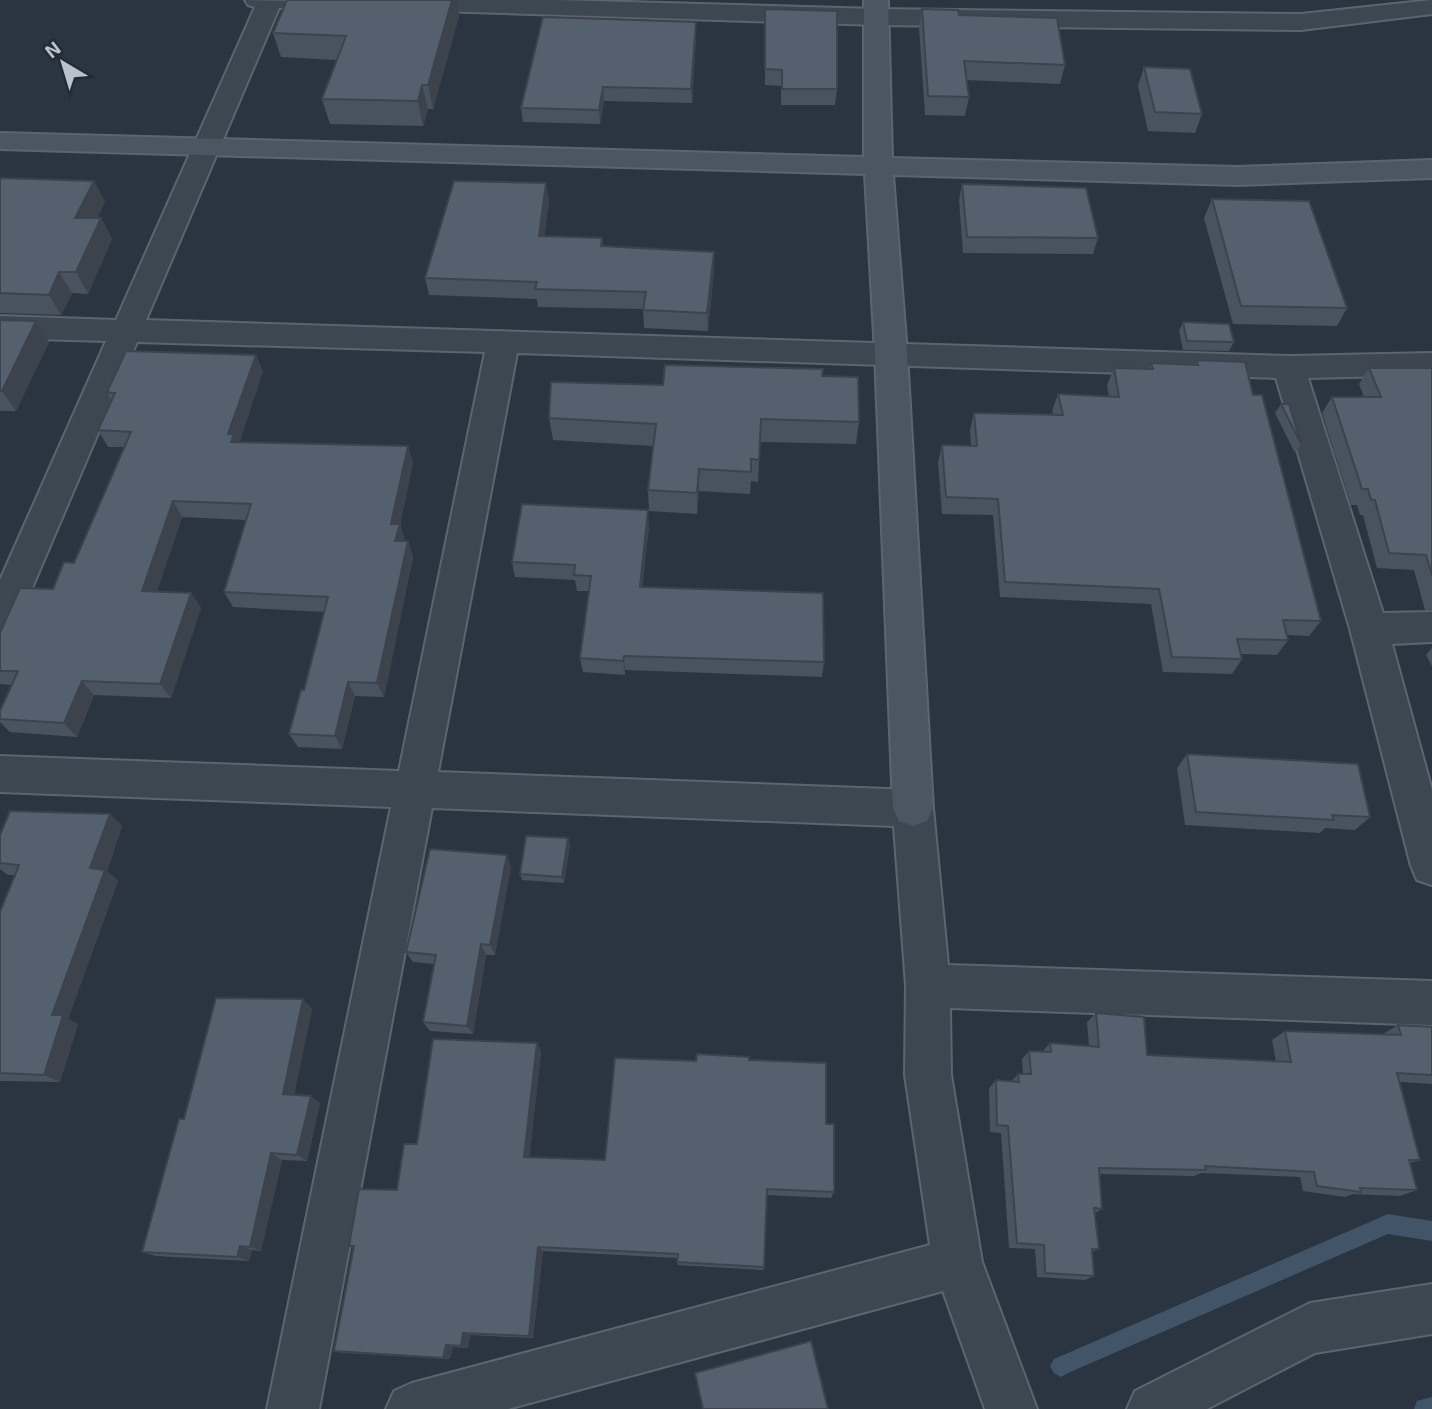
<svg xmlns="http://www.w3.org/2000/svg" width="1432" height="1409" font-family="'Exo 2',sans-serif">
  <rect width="100%" height="100%" fill="#2a3541"/>
  <g fill="none" stroke-linecap="round" stroke-linejoin="round">
    <g fill="#415468" fill-rule="evenodd">
      <path d="M1388,1214L1432,1221V1241L1388,1234L1068,1373L1061,1377L1054,1373L1050,1366L1054,1359Z"/>
      <path d="M1432,1397V1409H1414L1417,1401Z"/>
    </g>
    <defs>
      <g id="street">
        <path d="M245,0L351,2L348,7L339,9L279,8L146,320L1289,356L1432,353V375L1308,378L1383,613L1432,612V642L1392,644L1432,790V885L1417,880L1411,866L1350,629L1276,378L517,353L438,772L913,790L927,795L933,808L948,965L1432,981V1025L950,1008L951,1075L982,1262L1037,1409H985L943,1291L508,1409H386L394,1391L412,1383L930,1245L905,1075L906,986L894,826L432,808L319,1409H267L391,807L0,792V756L399,771L485,352L137,342L18,621L13,632L0,636V580L106,341L0,338V316L116,320L255,7L248,5Z"/>
        <path d="M396,0H556L877,9L1301,14L1432,0V14L1301,30L877,25L406,10L397,8L394,3Z"/>
        <path d="M1432,1284V1334L1315,1353L1207,1409H1127L1135,1391L1310,1303Z"/>
      </g>
      <path id="secondary" d="M864,0H888L892,158L1238,167L1432,160V178L1238,185L893,175L907,353L933,808L927,821L913,826L899,821L893,808L875,353L865,174L0,149V133L864,157Z"/>
    </defs>
    <use href="#street" stroke="#5c656e" stroke-width="4"/>
    <use href="#secondary" stroke="#5c656e" stroke-width="4"/>
    <use href="#street" fill="#3d4751" fill-rule="evenodd"/>
    <use href="#secondary" fill="#4c5663" fill-rule="evenodd"/>
  </g>
  <g fill="#49535f">
    <path d="M287,0H457L459,16L433,109H428L423,126L330,124L322,99L337,60L281,57L273,33Z"/>
    <path d="M765,9L837,89L835,105H781V86L765,85Z"/>
    <path d="M922,9L959,15L1065,65L1060,84L967,80L969,97L965,116L925,115L919,28Z"/>
    <path d="M696,22V36L692,103L604,101L600,124L523,122L521,108Z"/>
    <path d="M1144,67L1202,114L1195,133L1148,131L1138,86Z"/>
    <path d="M0,178L94,181L105,202L97,218H101L112,239L88,294L72,293L61,315L0,313Z"/>
    <path d="M962,184L1098,238L1093,254L963,253L959,200Z"/>
    <path d="M1212,199L1347,308L1337,326L1233,324L1204,218Z"/>
    <path d="M549,201L544,236L602,238L603,246L714,270L708,331L644,328L643,309L538,307L537,299L429,295L425,278Z"/>
    <path d="M0,320L36,321L49,342L16,411H0Z"/>
    <path d="M1183,322L1234,342L1229,351L1183,350L1179,331Z"/>
    <path d="M1197,360L1253,395L1321,621L1309,636L1287,635L1288,640L1277,655L1241,654L1242,659L1232,674L1163,672L1151,604L1000,597L993,515L942,514L938,462L942,445L971,446L970,430L974,413L1053,414L1052,411L1058,394L1109,396L1107,385L1114,368L1149,369L1151,363L1195,365Z"/>
    <path d="M1369,368H1432V611L1425,610L1414,570L1377,568L1363,515H1360L1357,505H1351L1322,413L1332,397H1364L1359,384Z"/>
    <path d="M263,371L239,443L413,462L400,525L405,541H408L413,557L384,697L355,696L342,749L298,747L289,734L304,690L324,612L233,607L224,592L246,520L182,517L157,591L191,593L201,608L171,698L94,695L77,737L10,732L0,722V711L12,685L0,684V633L53,589L74,563L124,447H108L98,430L111,400L107,392Z"/>
    <path d="M822,376L859,422L856,444L760,442L758,482L751,481L750,494L699,491L697,514L649,511L648,490L653,446L553,440L549,418L663,385Z"/>
    <path d="M1281,404L1301,444L1295,453L1275,413Z"/>
    <path d="M649,526L642,587L824,662L822,677L625,670V675L583,672L580,658L589,591H577L575,580L515,577L512,562Z"/>
    <path d="M1432,648V666L1426,655Z"/>
    <path d="M1187,754L1370,817L1355,830L1325,828L1320,833L1185,825L1177,768Z"/>
    <path d="M110,814L122,826L107,871L118,881L68,1019L78,1024L60,1082L0,1081V912L15,875H8L0,869V835Z"/>
    <path d="M568,838L570,845L564,883L522,880L520,874Z"/>
    <path d="M511,867L495,955H486L473,1034L430,1031L423,1022L434,964L413,962L406,952Z"/>
    <path d="M312,1009L294,1094L320,1103L307,1161L282,1160L261,1251L252,1250L249,1261L156,1256L142,1252L184,1119Z"/>
    <path d="M1096,1013L1147,1055L1276,1062L1272,1040L1285,1031L1383,1034L1398,1025L1432,1027V1084L1400,1082L1420,1160L1410,1163L1417,1190L1400,1196L1353,1194L1345,1197L1303,1191L1300,1177L1201,1173L1194,1176L1100,1174L1102,1209L1095,1213L1099,1249L1092,1252L1094,1276L1085,1280L1037,1277L1035,1249L1009,1248L1001,1133L990,1132L989,1088L996,1080L1011,1082L1018,1074H1023L1022,1059L1029,1051L1042,1052L1050,1043L1089,1046L1087,1022Z"/>
    <path d="M537,1043L541,1052L529,1157L605,1160L696,1061L749,1060L826,1124L834,1192L831,1198L767,1195L764,1267L763,1270L678,1265L677,1258L543,1251L533,1338L470,1335L468,1348L453,1347L450,1359L344,1353L334,1351L353,1248L349,1246L397,1190L417,1144Z"/>
  </g>
  <g fill="#3c434d">
    <path d="M452,0H457L459,16L433,109L428,85Z"/>
    <path d="M696,22V36L692,103L691,89Z"/>
    <path d="M422,85L428,109L423,126L418,101Z"/>
    <path d="M603,87L604,101L600,124L599,110Z"/>
    <path d="M94,181L105,202L86,239L75,218Z"/>
    <path d="M546,183L549,201L542,254L539,236Z"/>
    <path d="M101,218L112,239L88,294L76,272Z"/>
    <path d="M714,252V270L708,331L707,313Z"/>
    <path d="M59,272L72,293L61,315L49,295Z"/>
    <path d="M36,321L49,342L16,411L2,391Z"/>
    <path d="M256,355L263,371L239,444L240,459L228,434Z"/>
    <path d="M408,446L413,462L400,525L405,540L401,557L391,524Z"/>
    <path d="M699,469V491L697,514V493Z"/>
    <path d="M173,501L182,517L152,606L142,591Z"/>
    <path d="M648,510L649,526L641,602L640,587Z"/>
    <path d="M408,541L413,557L384,697L377,683Z"/>
    <path d="M191,593L201,608L171,698L160,684Z"/>
    <path d="M624,656L625,670V675L623,661Z"/>
    <path d="M82,681L94,695L77,737L64,723Z"/>
    <path d="M348,682L355,696L342,749L335,736Z"/>
    <path d="M110,814L122,826L107,871L118,881L68,1019L78,1024L60,1082L44,1075L52,1015L90,868Z"/>
    <path d="M568,838L570,845L564,883L562,877Z"/>
    <path d="M507,855L511,867L495,955L490,945Z"/>
    <path d="M481,944L486,955L473,1034L467,1026Z"/>
    <path d="M303,999L312,1009L293,1101L283,1094Z"/>
    <path d="M537,1043L541,1052L529,1163L524,1157Z"/>
    <path d="M311,1096L320,1103L307,1161L297,1155Z"/>
    <path d="M271,1153L282,1160L261,1251L250,1247Z"/>
    <path d="M240,1246L252,1250L249,1261L237,1257Z"/>
    <path d="M538,1247L543,1251L533,1338L529,1336Z"/>
    <path d="M463,1333L470,1335L468,1348L461,1346Z"/>
    <path d="M446,1345L453,1347L450,1359L443,1358Z"/>
  </g>
  <g fill="#55606e" stroke="#3c434d" stroke-width="2">
    <path d="M287,0H452L428,85H422L418,101L322,99L346,36L273,33Z"/>
    <path d="M765,9L837,11V89H782V70L765,69Z"/>
    <path d="M922,9L958,10L959,15L1057,18L1065,65L964,61L969,97L928,96Z"/>
    <path d="M543,17L696,22L691,89L603,87L599,110L521,108Z"/>
    <path d="M1144,67L1190,69L1202,114L1155,112Z"/>
    <path d="M0,178L94,181L75,218H101L76,272H59L49,295L0,293Z"/>
    <path d="M454,181L546,183L539,236L602,238L601,246L714,252L707,313L643,310L646,292L535,289L537,282L425,278Z"/>
    <path d="M962,184L1086,188L1098,238L967,237Z"/>
    <path d="M1212,199L1309,201L1347,308L1241,306Z"/>
    <path d="M0,320L36,321L2,391H0Z"/>
    <path d="M1183,322L1229,324L1234,342L1187,341Z"/>
    <path d="M126,351L256,355L228,434H234L231,442L408,446L391,524H400L395,541H408L377,683L348,682L335,736L289,734L301,690H304L328,597L224,592L251,504L173,501L142,591L191,593L160,684L82,681L64,723L0,719V711L18,671H0V633L20,588L53,589L64,562L74,563L131,432L98,430L115,393L107,392Z"/>
    <path d="M1197,360L1245,362L1253,395H1262L1321,621L1283,620L1288,640L1237,639L1242,659L1172,657L1159,589L1005,582L998,499L946,497L942,445L977,446L974,413L1063,415L1058,394L1119,397L1114,368L1153,369L1151,363L1198,365Z"/>
    <path d="M665,365L823,369L822,376L858,377L859,422L761,419L759,460L751,459V472L699,469L697,493L648,490L656,424L549,418L551,382L663,385Z"/>
    <path d="M1369,368H1432V575L1426,555L1389,553L1375,500H1371L1368,489H1362L1332,397H1381Z"/>
    <path d="M1281,404H1289L1301,444Z"/>
    <path d="M522,504L648,510L640,587L823,593L824,662L624,656L623,661L580,658L591,576L574,575L575,565L512,562Z"/>
    <path d="M1187,754L1358,764L1370,817L1332,815L1334,820L1196,812Z"/>
    <path d="M10,811L110,814L90,868L105,870L52,1015H63L44,1075L0,1073V912L19,865L0,863V835Z"/>
    <path d="M526,836L568,838L562,877L520,874Z"/>
    <path d="M430,849L507,855L490,945L481,944L467,1026L423,1022L436,955L406,952Z"/>
    <path d="M216,998L303,999L283,1094L311,1096L297,1155L271,1153L250,1247L240,1246L237,1257L142,1252L179,1119H184Z"/>
    <path d="M1096,1013L1144,1017L1147,1055L1291,1062L1285,1031L1401,1035L1398,1025L1432,1027V1075L1397,1073L1420,1160H1409L1417,1190L1360,1188L1361,1192L1317,1186L1314,1172L1205,1166L1206,1170L1099,1168L1102,1209L1094,1208L1099,1249H1092L1094,1276L1045,1273L1044,1245L1017,1243L1008,1126L997,1125L996,1080L1019,1082L1018,1074H1031L1029,1051L1051,1052L1050,1043L1099,1047Z"/>
    <path d="M433,1039L537,1043L524,1157L605,1160L615,1058L696,1061L697,1054L749,1057V1060L826,1063V1124H834V1192L767,1189L764,1267L677,1262L678,1254L538,1247L529,1336L463,1333L461,1346L446,1345L443,1358L334,1351L354,1246H349L359,1189L397,1190L404,1144H417Z"/>
    <path d="M811,1341L828,1409H703L695,1373Z"/>
  </g>
  <g transform="translate(63 63) rotate(322)" stroke="#222c36" stroke-width="5" paint-order="stroke">
  <path d="M0-5L12 26L0 18L-12 26Z" fill="#bbc2cb"/>
  <text y="-10" font-size="19" font-weight="bold" text-anchor="middle" fill="#bbc2cb">N</text>
  </g>
</svg>
